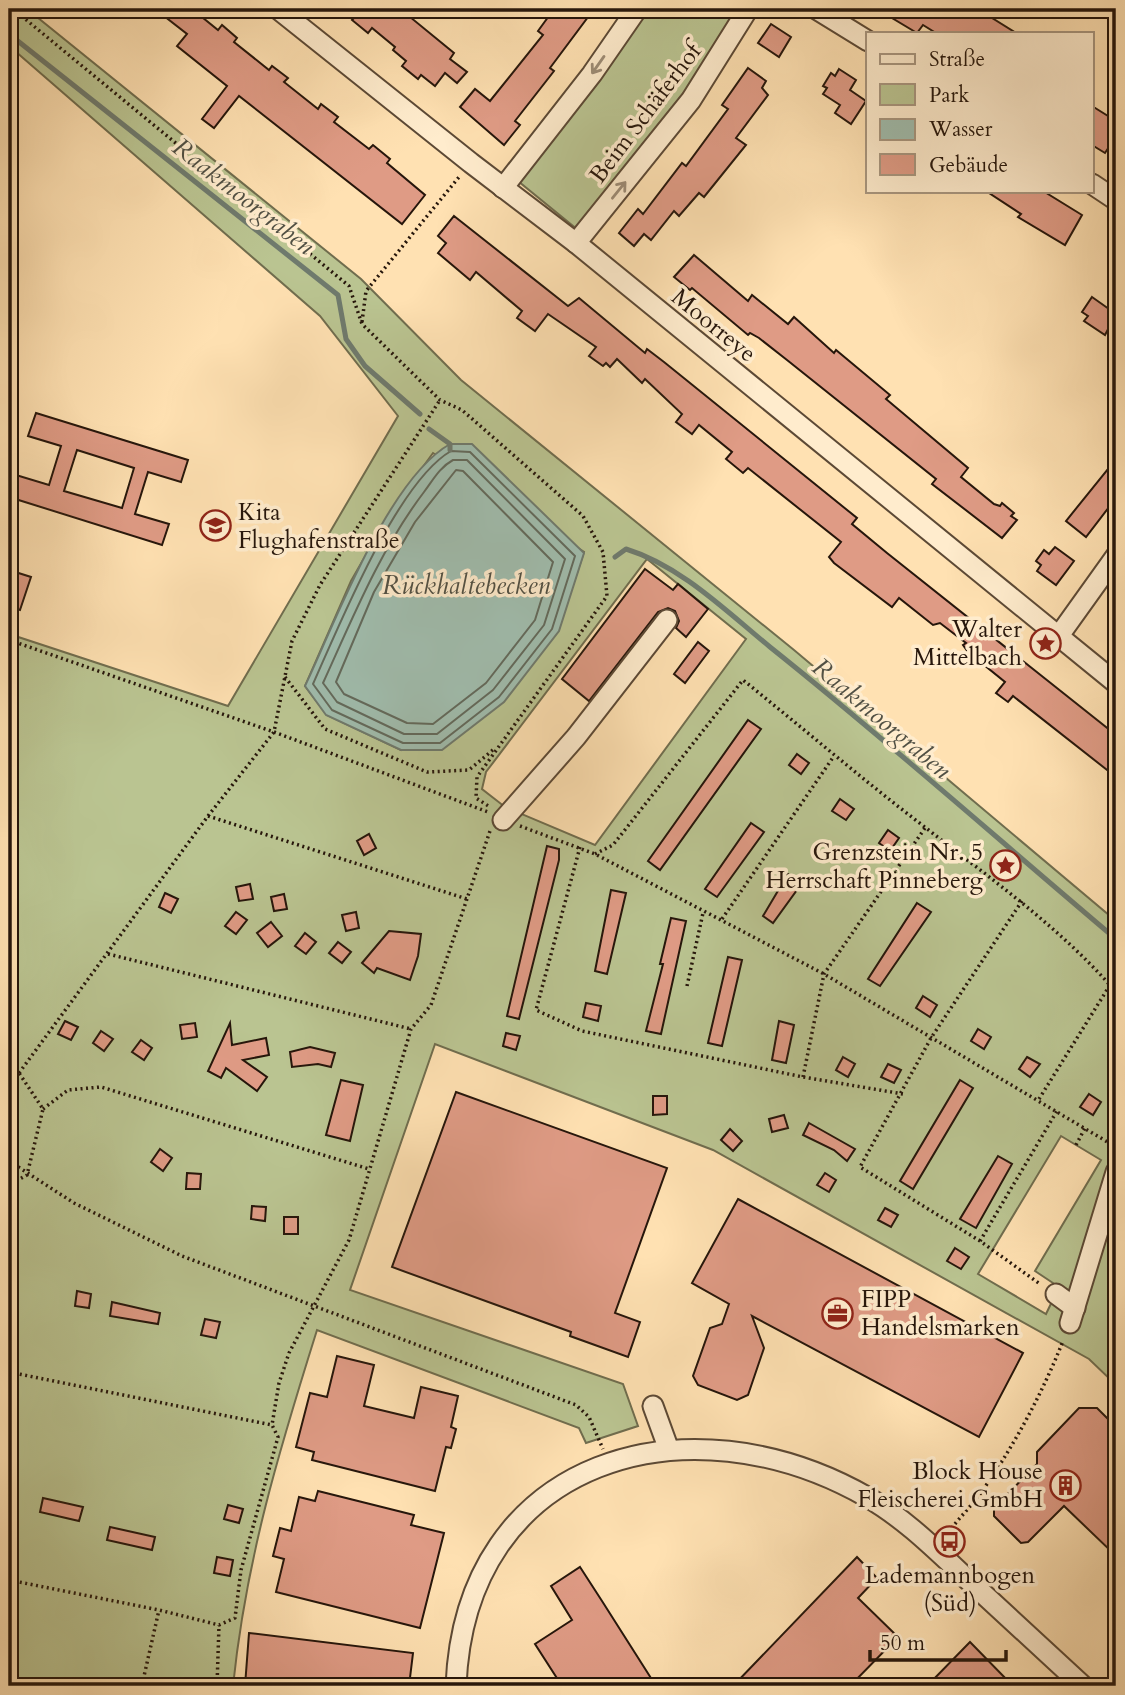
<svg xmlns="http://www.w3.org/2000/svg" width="1125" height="1695" font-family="Cardo,serif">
  <rect width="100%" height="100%" fill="#ffe1b2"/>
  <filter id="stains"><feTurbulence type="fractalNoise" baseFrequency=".00286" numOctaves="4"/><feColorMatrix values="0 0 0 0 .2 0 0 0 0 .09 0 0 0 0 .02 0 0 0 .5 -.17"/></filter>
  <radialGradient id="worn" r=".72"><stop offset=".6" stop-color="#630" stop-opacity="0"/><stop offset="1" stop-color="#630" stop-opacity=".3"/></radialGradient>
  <g fill="#bac491" stroke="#706d4e" stroke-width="2" fill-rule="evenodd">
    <path d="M9,9H27L361,279L461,380L794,650L1116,921V1385L1089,1359L713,1150L435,1044L350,1290L623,1384L638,1426L586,1443L579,1428L317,1330C279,1451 246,1559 233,1686H9V634L228,706L398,416L320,316L15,51L9,105ZM433,453L584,552L572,588L401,750L327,715L305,686L351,581L393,508ZM647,559L746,639L595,845L505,807L482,789L486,772ZM1061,1136L1101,1160L1035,1271L1059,1287L1046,1314L978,1274Z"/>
    <path d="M645,9H740L675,108L578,230L518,181Z"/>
  </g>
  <path fill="#a0bdae" stroke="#6f7a6d" stroke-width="2" d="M450,444H472L584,553L559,631L504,702L442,750H401L326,715L305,686C336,621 388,479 450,444Z"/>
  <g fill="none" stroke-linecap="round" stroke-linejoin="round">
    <g stroke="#636a5c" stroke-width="2">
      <path d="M451,451L470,452L575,556L552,629L499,697L440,743H403L332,710L313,684C339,626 397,482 451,451Z"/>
      <path d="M453,460H467L565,559L544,625L493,690L437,734H404L337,702L323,683C353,617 380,550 424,492C433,480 440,467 453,460Z"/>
      <path d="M456,470L463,471L553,562L535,620L486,683L433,724L407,723L344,694L336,682L374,592L415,522Z"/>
    </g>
    <g stroke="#6f7a6d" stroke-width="5">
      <path d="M9,34L338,295L346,339L365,366L420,414"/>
      <path d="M429,429L450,444V450"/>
      <path d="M615,557L626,549C681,566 726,611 770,647C888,741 1001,842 1116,939"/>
    </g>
  </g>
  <g fill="#df9b85" stroke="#26160b" stroke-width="2" fill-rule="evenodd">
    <path d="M155,9H192L218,30L222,25L237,38L234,42L269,70L272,66L288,78L284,82L318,109L321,104L338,117L334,122L369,149L373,145L390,159L387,163L425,195L402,224L239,96L214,128L202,119L227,86L177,46L187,34Z"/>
    <path d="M362,9H417L410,17L454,53L450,59L467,72L457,83L445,73L435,86L421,75L418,79L402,66L406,61L393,50L395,47L372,28L368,33L352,20Z"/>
    <path d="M554,9H594L550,68L554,71L515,121L520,125L504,145L460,107L475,89L490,101L543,35L538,31Z"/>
    <path d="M877,9H968L963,17L984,13L1016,33H936L923,25L917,33Z"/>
    <path d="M771,24L791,37L779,57L758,43Z"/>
    <path d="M748,68L766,81L762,88L768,95L736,138L746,145L704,197L699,193L679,216L674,211L651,240L644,234L634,246L619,233L638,209L643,214L682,163L686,166L728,109L722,105Z"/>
    <path d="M839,69L856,80L850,90L866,101L851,124L835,113L840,105L823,94L827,88L823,86L831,73L835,76Z"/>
    <path d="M1092,106L1116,121V136L1105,153L1092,145Z"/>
    <path d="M986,191H1043L1082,215L1065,245L1018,217L1021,214Z"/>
    <path d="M454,216L568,306L579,298L645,353L647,349L664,362L857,518L852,524L887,553L1116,735V777L1013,696L1008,702L996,693L1005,682L968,652L963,645L966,643L940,623L933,625L899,598L892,607L834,563L829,557L841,542L748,468L743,473L726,459L732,452L699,425L692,434L676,422L682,414L645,379L642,383L617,359L610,367L606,363L603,366L589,356L596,347L548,314L535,331L517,318L522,311L476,272L470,280L438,253L446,243L438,236Z"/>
    <path d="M694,255L748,301L752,295L788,324L794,317L834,353L836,350L890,395L886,399L968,468L961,477L994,504L1000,506L1002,503L1014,513L1011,516L1017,520L1002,538L932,484L936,479L787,360L759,338L750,333L748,335L692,288L690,290L674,277Z"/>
    <path d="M1092,297L1116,314L1105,335L1084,321L1088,316L1082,312Z"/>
    <path d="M36,413L188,460L181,482L148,472L135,514L169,524L162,545L9,497L16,475L49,485L61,446L28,436ZM77,450L134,468L122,508L64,491Z"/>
    <path d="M1116,459V498L1086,537L1066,521Z"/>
    <path d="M1055,547L1074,561L1056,585L1037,571L1041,565L1036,561L1044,550L1049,554Z"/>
    <path d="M645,569L673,590L678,584L708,609L686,637L676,628L679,621L675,611L668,608L658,612L589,701L562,679Z"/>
    <path d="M9,570L31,577L20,610L9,606Z"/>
    <path d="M698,642L709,651L685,683L674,674Z"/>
    <path d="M748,720L761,729L660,870L648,861Z"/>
    <path d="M797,754L809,763L801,774L789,765Z"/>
    <path d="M840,799L854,809L846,820L832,811Z"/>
    <path d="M751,823L764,832L717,897L705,889Z"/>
    <path d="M888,830L899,838L890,851L879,843Z"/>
    <path d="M369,834L376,848L364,855L357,841Z"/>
    <path d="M547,846L559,849V860L519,1019L507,1016Z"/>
    <path d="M788,874L802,883L773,923L763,916Z"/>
    <path d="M250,884L253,899L239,901L236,887Z"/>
    <path d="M611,890L626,893L607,974L595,971Z"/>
    <path d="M165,893L178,899L171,913L159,907Z"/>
    <path d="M284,894L287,909L274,911L271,897Z"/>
    <path d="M917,903L931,912L880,986L868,979Z"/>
    <path d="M236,912L247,920L236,934L225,926Z"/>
    <path d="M356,912L359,928L346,931L342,915Z"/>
    <path d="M671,918L686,921L661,1034L646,1031L663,964H660Z"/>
    <path d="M271,922L282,936L268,947L257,933Z"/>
    <path d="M389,931L421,934L418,956L410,980L377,968L374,973L362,963Z"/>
    <path d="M305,933L316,942L306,954L295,946Z"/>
    <path d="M338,942L351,952L342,963L329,953Z"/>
    <path d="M728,957L742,960L722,1046L708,1043Z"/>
    <path d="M923,996L937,1005L930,1017L916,1008Z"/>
    <path d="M586,1003L601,1006L598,1021L583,1017Z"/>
    <path d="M65,1021L78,1027L71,1040L58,1034Z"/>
    <path d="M779,1021L794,1025L786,1063L772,1060Z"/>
    <path d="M195,1023L197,1037L182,1039L180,1025Z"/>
    <path d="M230,1023L232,1045L266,1038L269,1055L243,1060L267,1077L257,1091L226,1068L221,1078L208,1071Z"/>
    <path d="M978,1029L991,1037L984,1049L971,1041Z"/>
    <path d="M101,1031L113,1039L104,1051L93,1043Z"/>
    <path d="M506,1033L520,1036L516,1050L503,1046Z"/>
    <path d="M141,1040L152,1048L144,1060L132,1052Z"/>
    <path d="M310,1047L335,1053L331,1067L318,1064L292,1067L290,1052Z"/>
    <path d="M843,1057L855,1064L848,1077L836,1070Z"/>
    <path d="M1027,1057L1040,1064L1030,1077L1019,1069Z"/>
    <path d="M888,1064L901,1070L894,1083L881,1077Z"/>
    <path d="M341,1080L363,1085L350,1141L326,1135Z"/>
    <path d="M960,1080L973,1088L913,1189L900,1181Z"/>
    <path d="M456,1092L667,1168L615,1313L640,1322L628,1357L570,1336L571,1332L392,1267Z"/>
    <path d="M1089,1094L1101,1102L1093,1115L1080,1107Z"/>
    <path d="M653,1096H667V1114L653,1115Z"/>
    <path d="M784,1115L788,1128L772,1132L769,1119Z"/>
    <path d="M809,1123L855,1149L847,1161L834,1150L803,1135Z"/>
    <path d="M730,1129L742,1141L733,1151L721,1140Z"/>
    <path d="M160,1149L172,1158L163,1171L151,1162Z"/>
    <path d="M998,1156L1012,1164L976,1228L960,1219Z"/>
    <path d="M187,1173L201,1174L200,1189H186Z"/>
    <path d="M825,1173L836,1180L829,1192L817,1185Z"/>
    <path d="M738,1199L1023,1353L979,1437L752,1316L764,1348L748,1395L737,1400L698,1385L693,1376L710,1328L722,1324L729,1304L692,1283Z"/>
    <path d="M252,1206L266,1207L265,1221L251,1219Z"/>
    <path d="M885,1208L898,1215L891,1227L878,1220Z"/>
    <rect x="284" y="1217" width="14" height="17"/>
    <path d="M955,1248L969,1257L961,1269L947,1261Z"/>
    <path d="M77,1291L91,1294L89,1308L75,1306Z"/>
    <path d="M112,1302L160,1313L158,1324L110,1316Z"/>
    <path d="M205,1319L220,1322L216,1338L201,1335Z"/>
    <path d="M337,1356L374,1365L364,1406L414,1418L421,1387L458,1396L451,1427L456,1429L451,1448L446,1447L435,1491L312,1460L314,1452L296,1447L310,1393L327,1397Z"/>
    <path d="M1079,1408H1097L1116,1427V1556L1064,1506L1028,1542L1021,1543L994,1516V1508L1037,1464V1452Z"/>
    <path d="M318,1491L414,1515L411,1525L444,1533L420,1628L276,1592L284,1559L273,1556L280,1528L291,1531L299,1497L315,1501Z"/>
    <path d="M43,1498L83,1507L79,1521L40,1512Z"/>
    <path d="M228,1505L243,1509L239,1523L224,1519Z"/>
    <path d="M110,1527L155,1537L152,1550L107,1540Z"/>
    <path d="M217,1557L233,1560L230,1576L214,1573Z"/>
    <path d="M857,1557L877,1578L858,1598L898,1637L850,1686H733Z"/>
    <path d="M580,1567L602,1601L656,1686H562L535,1644L572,1620L551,1586Z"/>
    <path d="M249,1633L413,1653L409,1686H245Z"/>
    <path d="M970,1642L1013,1686H927Z"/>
  </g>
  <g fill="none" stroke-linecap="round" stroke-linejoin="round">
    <defs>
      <g id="minor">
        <path d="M278,9L471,163L576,243L1116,683"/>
        <path d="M816,9L868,41"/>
        <path d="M1092,184L1116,200"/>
        <path d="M503,188L592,74L637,9"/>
        <path d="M576,243L691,100L748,9"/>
        <path d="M1058,637L1116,556"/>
        <path d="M503,820L576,737L667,620"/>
        <path d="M1056,1294L1075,1308"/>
        <path d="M1070,1323L1116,1172"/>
        <path d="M653,1406L669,1450"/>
        <path d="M456,1686C465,1457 688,1395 867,1497C904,1518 935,1549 966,1578C1005,1614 1044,1650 1083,1686"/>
      </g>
    </defs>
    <use href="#minor" stroke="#5c4935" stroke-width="23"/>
    <g stroke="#26160b" stroke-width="3.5" stroke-dasharray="2 3.5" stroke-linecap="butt">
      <path d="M13,9L349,286L362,324L440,400L462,410L583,516L603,552L607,596L477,777L476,798L490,807"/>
      <path d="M362,322L366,291L459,177"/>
      <path d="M9,640L274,732L488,812"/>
      <path d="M285,677L325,729L427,772L469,770L494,749"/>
      <path d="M208,816L467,899"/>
      <path d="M520,826L595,854L824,974L1116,1147"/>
      <path d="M580,847L536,1010L582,1031L803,1077L903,1094"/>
      <path d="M595,854L613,845L743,680C804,729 863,780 926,828C992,880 1061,928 1116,992"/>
      <path d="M1022,901L931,1038L860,1167L980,1241L1040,1284"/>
      <path d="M722,919L834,756"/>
      <path d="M108,954L411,1029"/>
      <path d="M687,986L703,913"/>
      <path d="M9,1070L19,1073L43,1109L27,1175L9,1185"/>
      <path d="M19,1073L208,816L274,732L292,641L320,585L440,400"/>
      <path d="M803,1077L824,974L925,828"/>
      <path d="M1039,1099L1110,985"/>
      <path d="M43,1109L68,1090L101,1087L369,1169"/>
      <path d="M1076,1145L1085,1128"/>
      <path d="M9,1161L74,1203L182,1256L576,1405L589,1417L603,1449"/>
      <path d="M980,1241L1057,1111"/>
      <path d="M9,1372L272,1425"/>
      <path d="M945,1537C955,1522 969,1509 980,1494C1013,1448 1042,1394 1063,1341"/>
      <path d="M9,1580L159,1610L219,1625L235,1618L241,1570L278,1437L272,1425L279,1383L289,1353L349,1240L411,1029L431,1005L490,831"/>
      <path d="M142,1685L159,1610"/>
      <path d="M217,1686L219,1625"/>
    </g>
    <use href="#minor" stroke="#ffeccd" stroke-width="19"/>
  </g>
  <defs><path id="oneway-shaft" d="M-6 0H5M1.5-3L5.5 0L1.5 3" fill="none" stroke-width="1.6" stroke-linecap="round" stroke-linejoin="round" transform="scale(1.75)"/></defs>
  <g stroke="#9d8c76">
    <use href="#oneway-shaft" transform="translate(598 65) rotate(125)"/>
    <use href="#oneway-shaft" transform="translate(619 190) rotate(-51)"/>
  </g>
  <defs>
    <symbol id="school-ring" viewBox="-11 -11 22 22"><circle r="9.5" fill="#ffeccd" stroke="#8f2418" stroke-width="1.5"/><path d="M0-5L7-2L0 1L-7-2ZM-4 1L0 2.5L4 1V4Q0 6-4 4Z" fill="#8f2418"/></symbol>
    <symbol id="sight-ring" viewBox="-11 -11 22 22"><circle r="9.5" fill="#ffeccd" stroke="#8f2418" stroke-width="1.5"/><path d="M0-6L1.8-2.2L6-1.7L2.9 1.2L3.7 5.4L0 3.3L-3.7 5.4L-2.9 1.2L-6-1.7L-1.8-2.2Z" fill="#8f2418"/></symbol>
    <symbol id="office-ring" viewBox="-11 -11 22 22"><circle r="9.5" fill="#ffeccd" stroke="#8f2418" stroke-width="1.5"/><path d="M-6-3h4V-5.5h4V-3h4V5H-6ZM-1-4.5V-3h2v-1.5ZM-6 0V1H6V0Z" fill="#8f2418"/></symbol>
    <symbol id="building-ring" viewBox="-11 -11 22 22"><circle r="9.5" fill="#ffeccd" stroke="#8f2418" stroke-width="1.5"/><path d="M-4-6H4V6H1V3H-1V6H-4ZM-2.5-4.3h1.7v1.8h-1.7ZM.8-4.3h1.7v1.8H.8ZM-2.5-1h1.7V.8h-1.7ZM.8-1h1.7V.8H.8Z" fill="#8f2418"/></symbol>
    <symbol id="bus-ring" viewBox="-11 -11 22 22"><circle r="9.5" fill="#ffeccd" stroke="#8f2418" stroke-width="1.5"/><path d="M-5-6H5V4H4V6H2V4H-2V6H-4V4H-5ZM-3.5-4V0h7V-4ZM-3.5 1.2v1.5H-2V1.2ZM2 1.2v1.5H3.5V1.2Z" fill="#8f2418"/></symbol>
  </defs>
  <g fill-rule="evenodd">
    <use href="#school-ring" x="198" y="508" width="35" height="35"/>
    <use href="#sight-ring" x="1028" y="626" width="35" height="35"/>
    <use href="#sight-ring" x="988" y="848" width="35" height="35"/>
    <use href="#office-ring" x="820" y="1296" width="35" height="35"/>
    <use href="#building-ring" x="1048" y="1468" width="35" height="35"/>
    <use href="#bus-ring" x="932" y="1524" width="35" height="35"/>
  </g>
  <g text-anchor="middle" stroke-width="7" stroke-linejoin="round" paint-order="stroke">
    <g font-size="24" fill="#26160b" stroke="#ffeccd">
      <text transform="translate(645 113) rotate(-53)" y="8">Beim Schäferhof</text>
      <text transform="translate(714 325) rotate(39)" y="8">Moorreye</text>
    </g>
    <g font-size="24" fill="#26160b" stroke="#ffeccd" text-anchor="end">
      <text x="238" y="520" text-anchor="start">Kita<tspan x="238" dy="28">Flughafenstraße</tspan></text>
      <text x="1022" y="637">Walter<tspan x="1022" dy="28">Mittelbach</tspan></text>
      <text x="983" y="860">Grenzstein Nr. 5<tspan x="983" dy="28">Herrschaft Pinneberg</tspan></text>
      <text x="861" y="1307" text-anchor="start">FIPP<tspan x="861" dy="28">Handelsmarken</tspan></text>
      <text x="1043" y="1479">Block House<tspan x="1043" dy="28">Fleischerei GmbH</tspan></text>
      <text x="950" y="1583" text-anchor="middle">Lademannbogen<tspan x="950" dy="28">(Süd)</tspan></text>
    </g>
    <g font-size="26" font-style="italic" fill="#515044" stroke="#ffeccd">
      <text transform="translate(244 196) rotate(38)" y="9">Raakmoorgraben</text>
      <text x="466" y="594">Rückhaltebecken</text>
      <text transform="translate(882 718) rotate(40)" y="9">Raakmoorgraben</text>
    </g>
  </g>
  <rect width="1125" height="1695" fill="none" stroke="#ffe1b2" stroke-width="35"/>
  <rect x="10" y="10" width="1104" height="1674" fill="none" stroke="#26160b" stroke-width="3.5"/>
  <rect x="18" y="18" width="1090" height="1660" fill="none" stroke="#26160b" stroke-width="2"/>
  <rect x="866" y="32" width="228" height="161" fill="#ffeccd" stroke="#a8967f" stroke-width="2"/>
  <rect x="880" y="54" width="35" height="10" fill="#ffeccd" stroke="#a8967f" stroke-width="2"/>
  <text x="929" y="66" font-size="21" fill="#26160b">Straße</text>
  <rect x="880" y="84" width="35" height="21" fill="#bac491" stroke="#a8967f" stroke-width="2"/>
  <text x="929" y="102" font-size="21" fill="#26160b">Park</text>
  <rect x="880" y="119" width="35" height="21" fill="#a0bdae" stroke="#a8967f" stroke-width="2"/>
  <text x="929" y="136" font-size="21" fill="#26160b">Wasser</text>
  <rect x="880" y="154" width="35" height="21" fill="#df9b85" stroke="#a8967f" stroke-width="2"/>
  <text x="929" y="172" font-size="21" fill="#26160b">Gebäude</text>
  <path d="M870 1650v10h136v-10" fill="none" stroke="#26160b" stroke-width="3.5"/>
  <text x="880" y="1650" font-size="21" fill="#26160b" stroke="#ffeccd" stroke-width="5" paint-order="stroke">50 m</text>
  <rect width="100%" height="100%" filter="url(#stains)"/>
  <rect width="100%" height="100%" fill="url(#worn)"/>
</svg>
